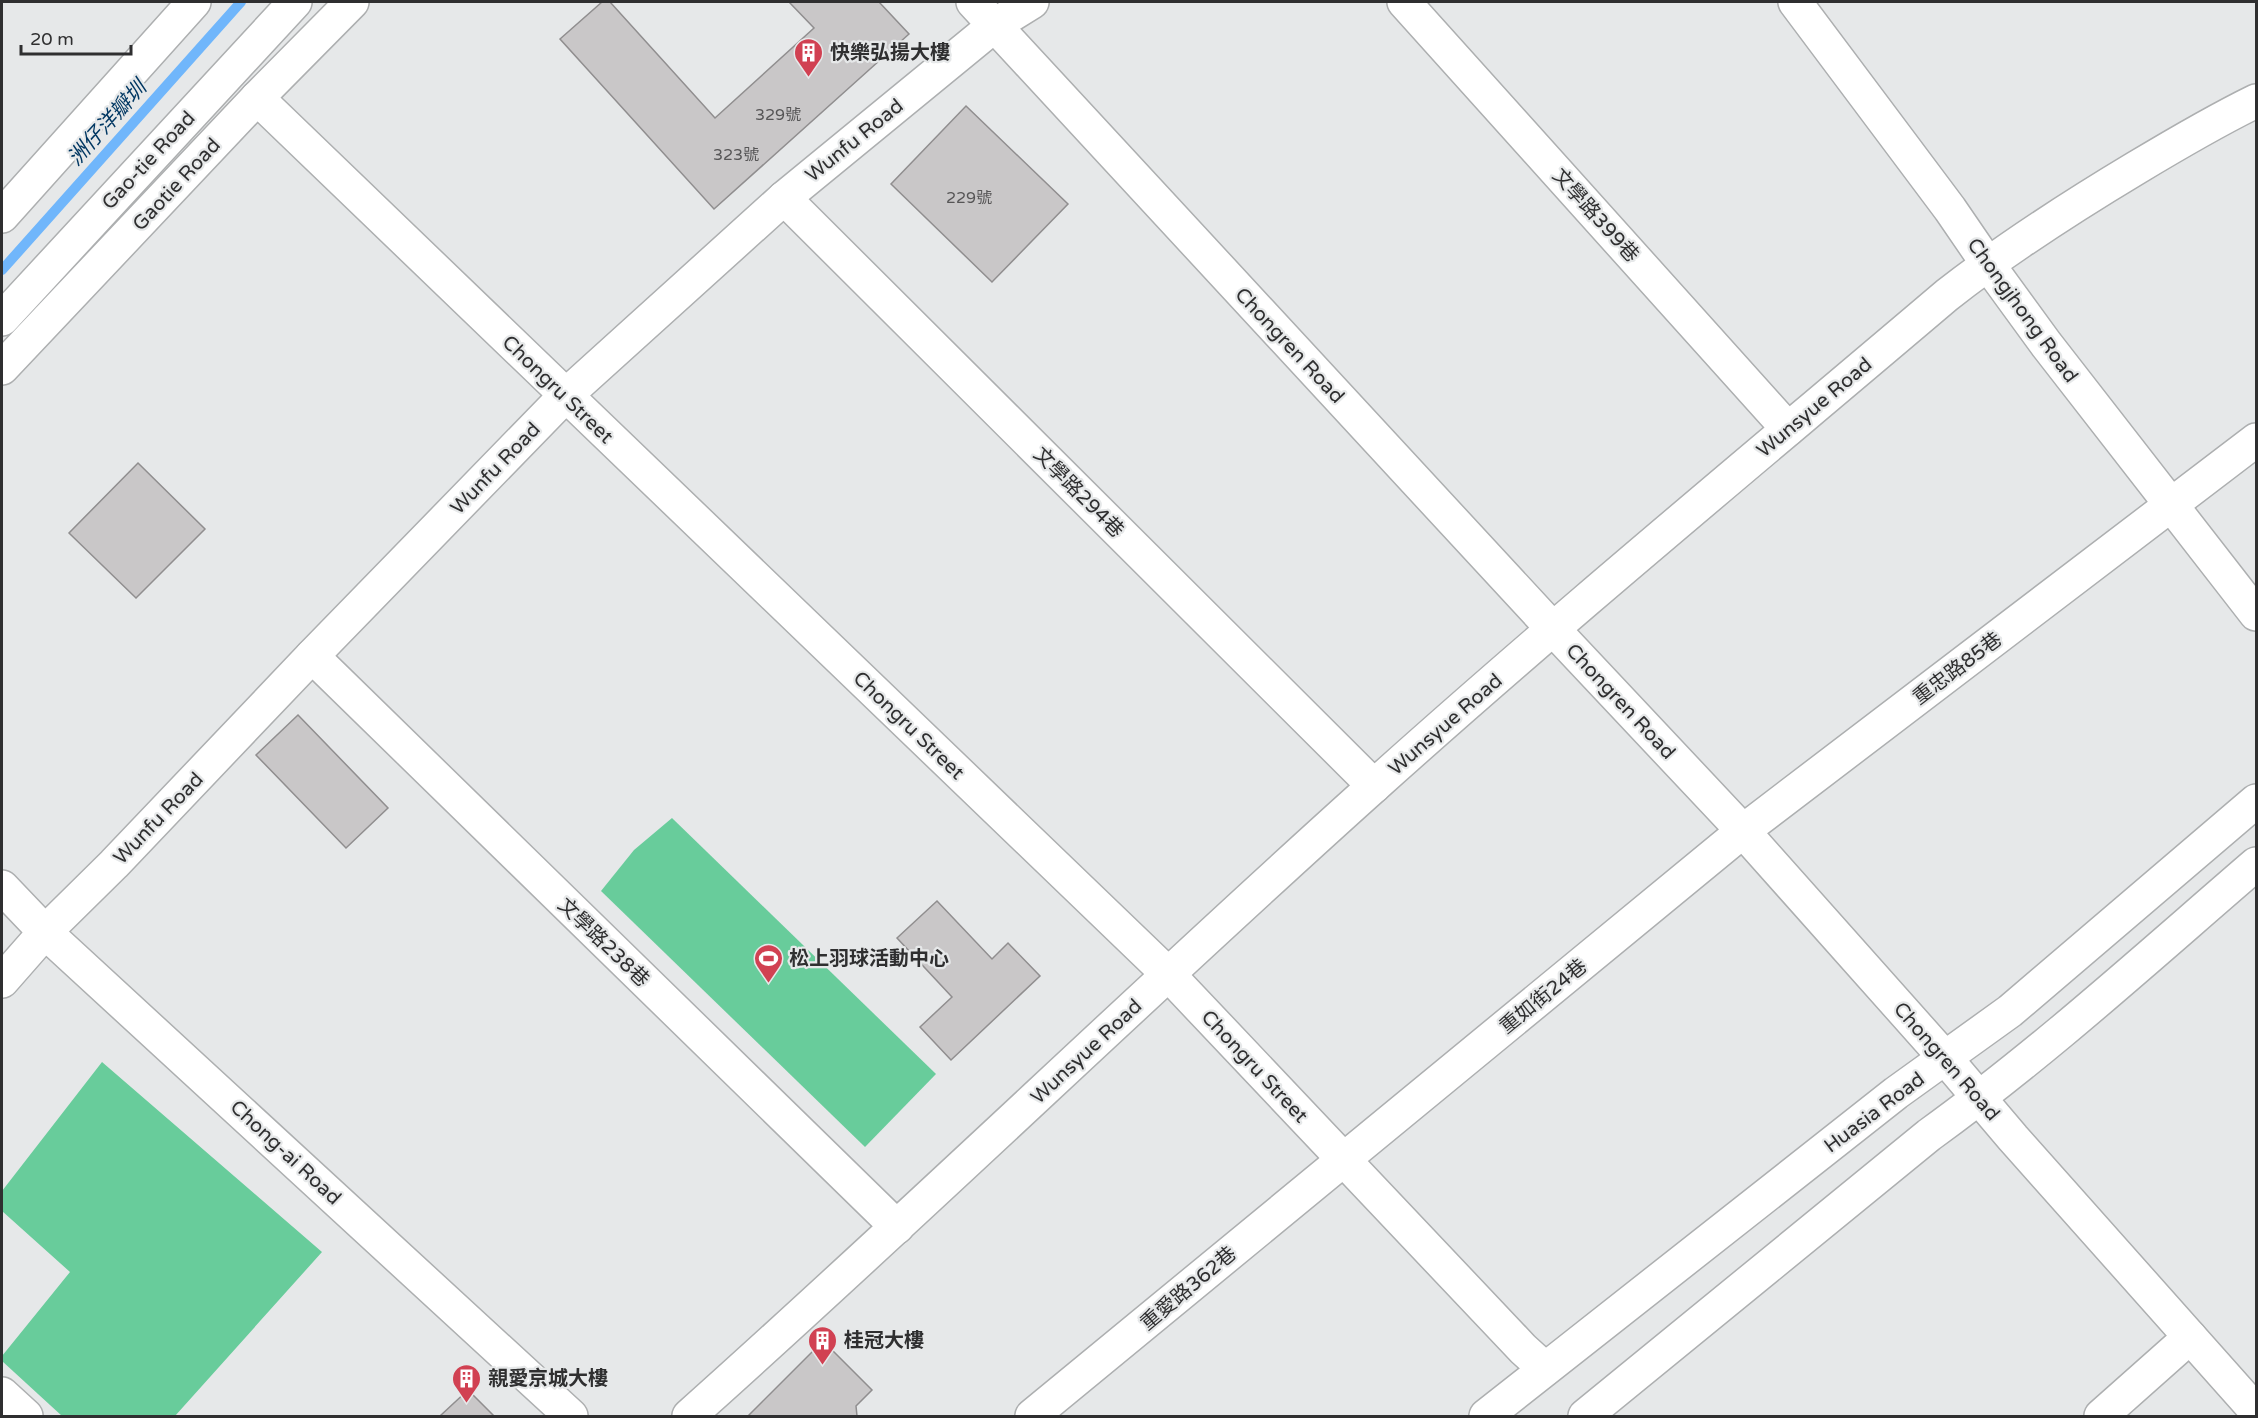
<svg xmlns="http://www.w3.org/2000/svg" width="2258" height="1418" font-family="'Varela Round','Noto Sans TC',sans-serif">
  <rect width="100%" height="100%" fill="#e6e8e9"/>
  <g fill="#68cc9b">
    <path d="M672,818L936,1074L865,1147L601,891L634,850Z"/>
    <path d="M102,1062L322,1252L175,1416H62L2,1361V1356L70,1272L2,1211V1191Z"/>
  </g>
  <g fill="none" stroke-linecap="round" stroke-linejoin="round">
    <path stroke="#70b6fb" stroke-width="10" d="M2,270L241,2"/>
  </g>
  <g fill="#c9c7c8" stroke="#908e8f" stroke-width="1.5">
    <path d="M602,2H610L715,118L814,28L789,2H879L909,34L714,209L560,39Z"/>
    <path d="M966,106L1068,204L992,282L891,184Z"/>
    <path d="M138,463L205,529L136,598L69,533Z"/>
    <path d="M298,715L388,808L346,848L256,755Z"/>
    <path d="M937,901L992,959L1008,943L1040,976L951,1060L920,1027L952,997L897,938Z"/>
    <path d="M823,1341L872,1390L856,1406L857,1416H748Z"/>
    <path d="M468,1390L494,1416H440Z"/>
  </g>
  <g fill="none" stroke-linecap="round" stroke-linejoin="round">
    <defs>
      <g id="minor">
        <path d="M973,2L1553,629L1743,831L1946,1059L2013,1138L2256,1411"/>
        <path d="M1404,2L1788,429"/>
        <path d="M1795,2L1950,209L1987,263L2046,344L2256,614"/>
        <path d="M257,98L1169,975L1523,1349L1545,1369"/>
        <path d="M784,198L1374,786"/>
        <path d="M2,216L194,2"/>
        <path d="M2,319L295,2"/>
        <path d="M2,368L257,98L352,2"/>
        <path d="M312,656L897,1227"/>
        <path d="M2,887L45,932L571,1416"/>
        <path d="M2,981L45,932L114,864L312,656L565,396L784,198L995,25L1032,2"/>
        <path d="M2,1394L26,1416"/>
        <path d="M689,1416C920,1210 1143,993 1374,786C1561,618 1755,458 1947,295C2007,248 2071,207 2136,168C2176,144 2215,121 2256,101"/>
        <path d="M1032,1416L1743,831L2256,440"/>
        <path d="M1486,1416L1896,1093L2010,1011L2256,801"/>
        <path d="M1585,1416L1929,1135C2044,1052 2149,956 2256,864"/>
        <path d="M2101,1416L2190,1337"/>
      </g>
    </defs>
    <use href="#minor" stroke="#adafb0" stroke-width="36"/>
    <use href="#minor" stroke="#fff" stroke-width="33"/>
  </g>
  <defs>
    <symbol id="building-pin" viewBox="-11 -11 22 30"><path d="M0 17L-7.5 6A9.5 9.5 0 1 1 7.5 6Z" fill="#d14152" stroke="#e6e8e9"/><path d="M-4-6H4V6H1V3H-1V6H-4ZM-2.5-4.3h1.7v1.8h-1.7ZM.8-4.3h1.7v1.8H.8ZM-2.5-1h1.7V.8h-1.7ZM.8-1h1.7V.8H.8Z" fill="#fff"/></symbol>
    <symbol id="stadium-pin" viewBox="-11 -11 22 30"><path d="M0 17L-7.5 6A9.5 9.5 0 1 1 7.5 6Z" fill="#d14152" stroke="#e6e8e9"/><path d="M0-5a6.5 5 0 1 0 0 10a6.5 5 0 1 0 0-10ZM-3.5-1.8h7v3.6h-7Z" fill="#fff"/></symbol>
  </defs>
  <g fill-rule="evenodd">
    <use href="#building-pin" x="792" y="36" width="33" height="45"/>
    <use href="#stadium-pin" x="752" y="942" width="33" height="45"/>
    <use href="#building-pin" x="806" y="1324" width="33" height="45"/>
    <use href="#building-pin" x="450" y="1362" width="33" height="45"/>
  </g>
  <g text-anchor="middle" stroke-width="4.5" stroke-linejoin="round" paint-order="stroke">
    <g font-size="16" fill="#565556">
      <text x="778" y="120">329號</text>
      <text x="736" y="160">323號</text>
      <text x="969" y="203">229號</text>
    </g>
    <g font-size="20" font-weight="bold" fill="#2f2f30" stroke="#e6e8e9" text-anchor="start">
      <text x="830" y="59">快樂弘揚大樓</text>
      <text x="789" y="965">松上羽球活動中心</text>
      <text x="844" y="1347">桂冠大樓</text>
      <text x="488" y="1385">親愛京城大樓</text>
    </g>
    <g font-size="20" fill="#2f2f30" stroke="#e6e8e9">
      <text transform="translate(854 140) rotate(-39)" y="7">Wunfu Road</text>
      <text transform="translate(148 160) rotate(-47)" y="7">Gao-tie Road</text>
      <text transform="translate(176 184) rotate(-47)" y="7">Gaotie Road</text>
      <text transform="translate(1596 215) rotate(48)" y="7">文學路399巷</text>
      <text transform="translate(2023 310) rotate(54)" y="7">Chongjhong Road</text>
      <text transform="translate(1290 345) rotate(47)" y="7">Chongren Road</text>
      <text transform="translate(558 389) rotate(44)" y="7">Chongru Street</text>
      <text transform="translate(1814 407) rotate(-40)" y="7">Wunsyue Road</text>
      <text transform="translate(495 468) rotate(-46)" y="7">Wunfu Road</text>
      <text transform="translate(1079 492) rotate(45)" y="7">文學路294巷</text>
      <text transform="translate(1957 668) rotate(-37)" y="7">重忠路85巷</text>
      <text transform="translate(1621 701) rotate(47)" y="7">Chongren Road</text>
      <text transform="translate(1445 724) rotate(-41)" y="7">Wunsyue Road</text>
      <text transform="translate(909 725) rotate(44)" y="7">Chongru Street</text>
      <text transform="translate(158 818) rotate(-46)" y="7">Wunfu Road</text>
      <text transform="translate(604 942) rotate(44)" y="7">文學路238巷</text>
      <text transform="translate(1543 996) rotate(-39)" y="7">重如街24巷</text>
      <text transform="translate(1086 1051) rotate(-43)" y="7">Wunsyue Road</text>
      <text transform="translate(1947 1061) rotate(49)" y="7">Chongren Road</text>
      <text transform="translate(1255 1066) rotate(47)" y="7">Chongru Street</text>
      <text transform="translate(1874 1112) rotate(-37)" y="7">Huasia Road</text>
      <text transform="translate(286 1152) rotate(43)" y="7">Chong-ai Road</text>
      <text transform="translate(1188 1288) rotate(-40)" y="7">重愛路362巷</text>
    </g>
    <g font-size="21" font-style="italic" fill="#013762" stroke="#e6e8e9">
      <text transform="translate(107 123) rotate(-48)" y="7">洲仔洋瓣圳</text>
    </g>
  </g>
  <rect width="2258" height="1418" fill="none" stroke="#2f2f30" stroke-width="6"/>
  <path d="M21 45v9h110v-9" fill="none" stroke="#2f2f30" stroke-width="3"/>
  <text x="30" y="45" font-size="18" fill="#2f2f30" stroke="#e6e8e9" stroke-width="4.5" paint-order="stroke">20 m</text>
</svg>
